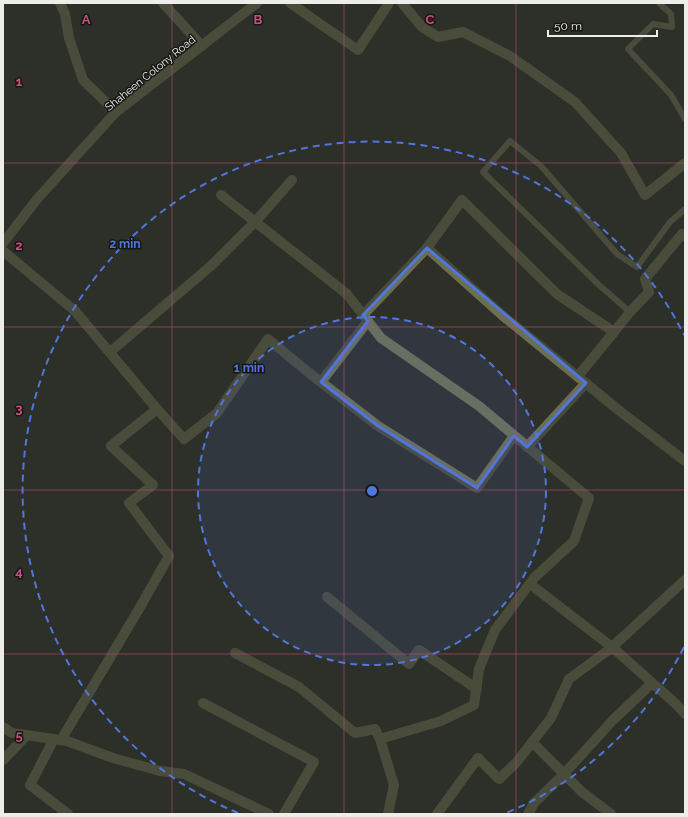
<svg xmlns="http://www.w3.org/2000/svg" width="688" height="817" font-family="Raleway,sans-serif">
  <rect width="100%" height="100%" fill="#2e2f29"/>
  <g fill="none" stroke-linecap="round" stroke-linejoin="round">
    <g stroke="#6c6e50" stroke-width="6">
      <path d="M659,3L671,14L672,27L653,24L628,49L671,95L685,119"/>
      <path d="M630,312L598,284L483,172L510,141L541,166L617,254L637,267L670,222L685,209"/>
    </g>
    <g stroke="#6c6e50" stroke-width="10">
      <path d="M60,3L65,14L69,38L83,80L116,112"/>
      <path d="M163,3L202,46"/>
      <path d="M290,3L358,50L389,3"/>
      <path d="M402,3L422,27L438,37L463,32L510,56L575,102L621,153L645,195L685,163"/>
      <path d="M221,195L347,294L381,338L479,406L589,498L574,541L534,578L495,630L479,669L474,705L441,721L380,739"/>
      <path d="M3,243L38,198L116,112L257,3"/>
      <path d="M427,248L462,200L557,294L614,332L578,376"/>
      <path d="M3,251L75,311L157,409L111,446L153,485L129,503L169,556L139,609L61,740"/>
      <path d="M363,315L427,248L502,315L621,412L685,461"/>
      <path d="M614,332L630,312L649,292L645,279L682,234L685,236"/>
      <path d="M110,352L212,265L255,222L292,180"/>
      <path d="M321,382L368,321"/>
      <path d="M157,409L184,439L217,413L268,339L308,372L378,426L477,488L514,436"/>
      <path d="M527,447L586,383"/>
      <path d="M530,584L612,647L676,704L685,714"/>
      <path d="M327,597L409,664L419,650L477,689"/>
      <path d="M235,653L299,687L355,733L375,729L380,739L394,785L388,814"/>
      <path d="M203,703L314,762L284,814"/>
      <path d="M3,727L12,733L67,741L113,758L160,771L184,774L269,814"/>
      <path d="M54,739L30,785L68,814"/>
      <path d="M532,742L582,792L611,814"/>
      <path d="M3,760L27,735"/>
      <path d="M437,814L478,758L499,779L516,763L551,718L569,679L610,649L685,580"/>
      <path d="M528,814L534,803L564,774L613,720L652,683"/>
    </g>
  </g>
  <path d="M0 0H688V817H0ZM427,248L586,383L527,447L514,436L477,488L378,426L321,382L368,321L363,315Z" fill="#2e2f29" fill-opacity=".55" fill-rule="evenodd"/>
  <path fill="none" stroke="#5176dc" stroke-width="3" stroke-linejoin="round" d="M427,248L586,383L527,447L514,436L477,488L378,426L321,382L368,321L363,315Z"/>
  <path fill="none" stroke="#cd4e7f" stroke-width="1" stroke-opacity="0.55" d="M172,3V814M344,3V814M516,3V814M3,163H685M3,327H685M3,490H685M3,654H685"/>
  <circle cx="372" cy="491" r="174" fill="#5176dc" fill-opacity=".12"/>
  <g fill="none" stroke="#5176dc" stroke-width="2" stroke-dasharray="7 5">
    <circle cx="372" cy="491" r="174"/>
    <path d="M684 647A349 349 0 0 1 506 813M238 813A349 349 0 1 1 684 335"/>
  </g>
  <g text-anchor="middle" stroke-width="3" stroke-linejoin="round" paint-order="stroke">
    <g font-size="11" fill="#edeeea" stroke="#171714">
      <text transform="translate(150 73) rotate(-39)" y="4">Shaheen Colony Road</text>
    </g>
  </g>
  <g font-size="13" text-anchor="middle" font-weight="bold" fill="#cd4e7f" stroke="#171714" stroke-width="3" stroke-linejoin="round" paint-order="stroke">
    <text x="86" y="24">A</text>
    <text x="258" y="24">B</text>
    <text x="430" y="24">C</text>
    <text x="19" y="86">1</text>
    <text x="19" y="250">2</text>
    <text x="19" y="413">3</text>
    <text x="19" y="576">4</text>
    <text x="19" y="740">5</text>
  </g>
  <circle cx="372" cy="491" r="6" fill="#5176dc" stroke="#171714" stroke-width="2"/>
  <g font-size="12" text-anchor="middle" font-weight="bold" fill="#5176dc" stroke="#171714" stroke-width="3" stroke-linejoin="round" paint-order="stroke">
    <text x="125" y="248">2 min</text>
    <text x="249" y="372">1 min</text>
  </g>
  <rect width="688" height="817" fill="none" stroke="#edeeea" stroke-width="8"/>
  <path d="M548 30v6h109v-6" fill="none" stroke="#edeeea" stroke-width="2"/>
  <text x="554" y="30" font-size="12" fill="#edeeea" stroke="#171714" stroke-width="3" paint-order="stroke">50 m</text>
</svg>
